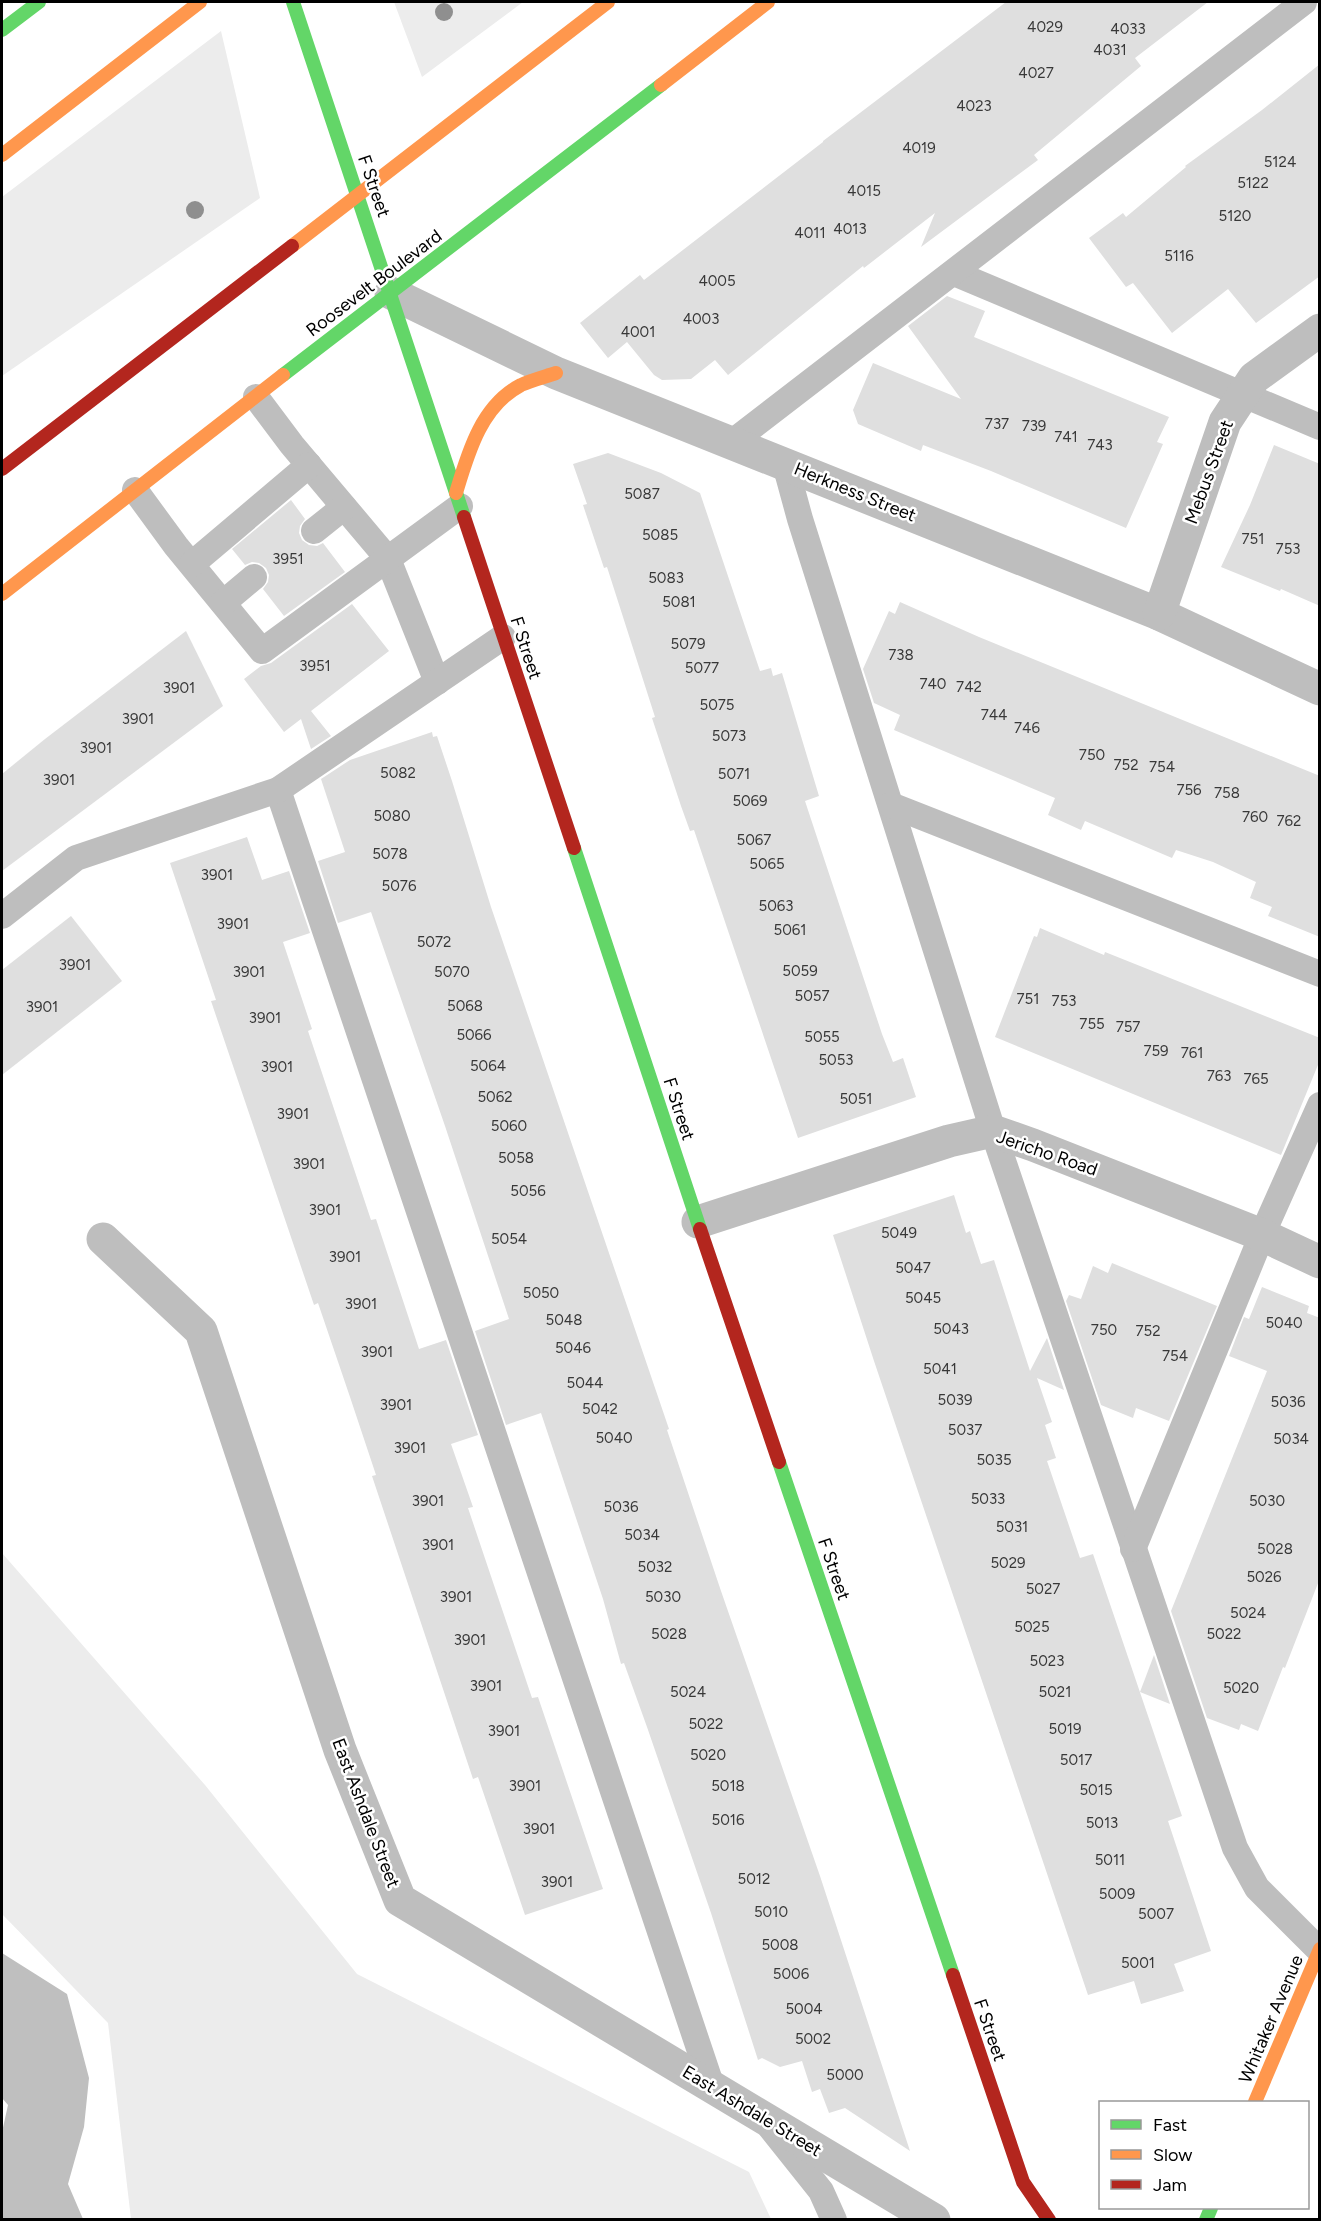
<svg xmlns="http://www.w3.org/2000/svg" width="1321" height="2221" font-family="Figtree,sans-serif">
  <rect width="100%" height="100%" fill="#fff"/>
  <g fill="#ececec">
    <path d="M394,2H523L422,77Z"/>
    <path d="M221,31L260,198L2,376V197Z"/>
    <path d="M2,1553L205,1785L357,1974L749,2172L771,2219H131L108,2023L2,1914Z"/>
  </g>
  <path fill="#bfbfbf" d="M2,1953L67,1994L89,2078L84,2127L68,2184L83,2219H2V2132L8,2105L2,2098Z"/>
  <g fill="#dfdfdf">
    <path d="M1006,2H1208L1135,58L1141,66L1034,155L1038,160L921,247L935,213L864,268L863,266L728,375L715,360L691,379L662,380L654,375L627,342L608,358L580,323L640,275L644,280L823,142V141Z"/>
    <path d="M1320,64V276L1256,323L1228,289L1172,333L1133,283L1126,287L1089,238L1123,213L1126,217L1186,167L1185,166L1262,110Z"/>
    <path d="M947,296L985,311L974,337L1169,417L1157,442L1163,444L1126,528L991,471L923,445L921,451L858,424L853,410L873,363L961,399L908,326Z"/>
    <path d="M1274,445L1320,464V606L1281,589L1280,591L1221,567L1250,505Z"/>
    <path d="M608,453L661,473L700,493L760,671L771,668L773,676L782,673L819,796L805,801L882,1034L893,1062L903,1058L916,1097L798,1138L694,830L690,831L681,806L652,718L655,717L607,567L604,568L583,505L587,504L573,464Z"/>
    <path d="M291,500L305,519L300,526L299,533L302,540L309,545L317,546L323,543L345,572L284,616L263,589L268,582L269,575L266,568L259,563L252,562L245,565L232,549Z"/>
    <path d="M900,602L979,637L1320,776V937L1268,916L1272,907L1250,898L1256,882L1213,862L1176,850L1172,858L1085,821L1081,830L1048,815L1055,798L894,730L900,715L874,703L863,669L889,611L895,614Z"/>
    <path d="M352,604L389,651L311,711L331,736L311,749L301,719L284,732L244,679L261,666L271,663Z"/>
    <path d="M186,631L223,706L2,871V774L45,739Z"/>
    <path d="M432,732L433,737L437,736L452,781L491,907L669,1429L667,1430L721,1591L820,1876L910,2151L845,2108L829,2113L820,2089L812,2092L802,2061L780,2067L762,2058L758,2060L711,1913L647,1727L624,1663L621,1664L603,1599L541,1413L506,1425L475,1331L509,1319L445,1126L371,912L338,923L318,861L345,852L321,779L350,760Z"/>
    <path d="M247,837L262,880L289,871L310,933L283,942L312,1029L308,1031L371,1220L376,1219L419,1349L446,1340L478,1435L451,1444L473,1507L468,1508L532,1698L538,1697L603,1889L525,1915L478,1777L473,1779L372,1476L376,1475L350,1397L318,1303L314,1305L211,1001L216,1000L170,863Z"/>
    <path d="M71,916L122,981L2,1075V970Z"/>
    <path d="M1040,928L1104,955L1105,952L1320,1038V1060L1281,1155L995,1037L1034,936L1037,937Z"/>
    <path d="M954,1195L966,1233L970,1231L981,1264L994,1260L1030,1371L1047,1338L1064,1390L1037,1378L1052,1422L1045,1425L1056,1458L1047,1461L1080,1558L1093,1554L1182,1816L1168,1821L1211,1951L1174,1964L1184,1991L1141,2004L1134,1981L1088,1995L874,1361L833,1235Z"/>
    <path d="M1112,1263L1217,1306L1169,1421L1136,1408L1133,1418L1101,1405L1066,1301L1069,1295L1081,1299L1093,1266L1108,1273Z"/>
    <path d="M1262,1287L1309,1306L1307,1313L1320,1318V1578L1285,1668L1283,1667L1258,1731L1241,1724L1239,1730L1207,1718L1171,1611L1267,1371L1229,1356L1244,1317L1249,1319Z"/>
    <path d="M1154,1655L1170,1704L1140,1692Z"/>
  </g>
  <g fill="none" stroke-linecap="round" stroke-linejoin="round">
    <g stroke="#bebebe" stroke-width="26">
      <path d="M954,273L1320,427"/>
      <path d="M256,397L292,445L388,559L437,682"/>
      <path d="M731,443L1304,2"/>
      <path d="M785,464L800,519L993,1131L1235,1848L1257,1888L1319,1950"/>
      <path d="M135,490L176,546L262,651L460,506"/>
      <path d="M314,531L344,507"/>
      <path d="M192,564L309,465"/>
      <path d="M223,603L254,577"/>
      <path d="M278,790L712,2087"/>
      <path d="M891,805L1320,974"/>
      <path d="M2,916L76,858L278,790L503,637"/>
      <path d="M1133,1549L1262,1235L1320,1105"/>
      <path d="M770,2127L821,2191L834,2220"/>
    </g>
    <g stroke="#bebebe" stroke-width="33">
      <path d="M391,293L556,373L1159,614L1320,689"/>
      <path d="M1159,614L1225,422L1254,378L1320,330"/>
      <path d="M698,1222L949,1141L993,1131L1033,1145L1262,1235L1320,1262"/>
      <path d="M103,1239L201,1331L340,1750L400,1900L934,2220"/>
    </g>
    <g stroke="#63d668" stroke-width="14">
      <path d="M293,2L464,517"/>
      <path d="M2,30L39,2"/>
      <path d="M283,375L661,85"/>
      <path d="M574,848L700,1229"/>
      <path d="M779,1462L953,1975"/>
      <path d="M1206,2220L1211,2208"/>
    </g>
    <g stroke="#ff974d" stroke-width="14">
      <path d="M661,85L768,2"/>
      <path d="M2,155L200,2"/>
      <path d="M292,246L608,2"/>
      <path d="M456,493C468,453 481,406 521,385C532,380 544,377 556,373"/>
      <path d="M2,594L283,375"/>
      <path d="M1255,2102L1320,1949"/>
    </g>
    <g stroke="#b3261e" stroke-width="14">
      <path d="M2,469L292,246"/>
      <path d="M464,517L574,848"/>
      <path d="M700,1229L779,1462"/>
      <path d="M953,1975L1023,2182L1049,2220"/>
    </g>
  </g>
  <g fill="#8f8f8f">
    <circle cx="444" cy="12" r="9"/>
    <circle cx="195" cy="210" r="9"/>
  </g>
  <g text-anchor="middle" stroke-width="5" stroke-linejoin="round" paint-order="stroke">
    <g font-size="15" fill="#383838">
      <text x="1045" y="32">4029</text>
      <text x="1128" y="34">4033</text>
      <text x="1110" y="55">4031</text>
      <text x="1036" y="78">4027</text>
      <text x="974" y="111">4023</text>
      <text x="919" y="153">4019</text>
      <text x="1280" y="167">5124</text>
      <text x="1253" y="188">5122</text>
      <text x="864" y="196">4015</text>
      <text x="1235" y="221">5120</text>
      <text x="850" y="234">4013</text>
      <text x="810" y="238">4011</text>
      <text x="1179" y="261">5116</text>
      <text x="717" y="286">4005</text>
      <text x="701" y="324">4003</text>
      <text x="638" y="337">4001</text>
      <text x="997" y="429">737</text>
      <text x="1034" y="431">739</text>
      <text x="1066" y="442">741</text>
      <text x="1100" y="450">743</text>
      <text x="642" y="499">5087</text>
      <text x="660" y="540">5085</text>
      <text x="1253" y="544">751</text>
      <text x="1288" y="554">753</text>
      <text x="288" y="564">3951</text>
      <text x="666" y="583">5083</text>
      <text x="679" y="607">5081</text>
      <text x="688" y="649">5079</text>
      <text x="901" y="660">738</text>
      <text x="315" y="671">3951</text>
      <text x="702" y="673">5077</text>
      <text x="933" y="689">740</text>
      <text x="969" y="692">742</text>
      <text x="179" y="693">3901</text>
      <text x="717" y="710">5075</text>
      <text x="994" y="720">744</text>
      <text x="138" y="724">3901</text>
      <text x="1027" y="733">746</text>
      <text x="729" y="741">5073</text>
      <text x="96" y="753">3901</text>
      <text x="1092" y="760">750</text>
      <text x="1126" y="770">752</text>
      <text x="1162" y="772">754</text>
      <text x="398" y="778">5082</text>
      <text x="734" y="779">5071</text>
      <text x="59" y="785">3901</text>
      <text x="1189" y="795">756</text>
      <text x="1227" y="798">758</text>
      <text x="750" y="806">5069</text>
      <text x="392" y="821">5080</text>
      <text x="1255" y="822">760</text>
      <text x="1289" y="826">762</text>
      <text x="754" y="845">5067</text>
      <text x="390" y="859">5078</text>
      <text x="767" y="869">5065</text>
      <text x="217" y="880">3901</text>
      <text x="399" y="891">5076</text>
      <text x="776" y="911">5063</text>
      <text x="233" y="929">3901</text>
      <text x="790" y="935">5061</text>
      <text x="434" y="947">5072</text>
      <text x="75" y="970">3901</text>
      <text x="800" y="976">5059</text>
      <text x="249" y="977">3901</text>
      <text x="452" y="977">5070</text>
      <text x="812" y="1001">5057</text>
      <text x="1028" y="1004">751</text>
      <text x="1064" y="1006">753</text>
      <text x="465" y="1011">5068</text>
      <text x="42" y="1012">3901</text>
      <text x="265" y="1023">3901</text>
      <text x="1092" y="1029">755</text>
      <text x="1128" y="1032">757</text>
      <text x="474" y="1040">5066</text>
      <text x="822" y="1042">5055</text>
      <text x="1156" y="1056">759</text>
      <text x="1192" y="1058">761</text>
      <text x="836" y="1065">5053</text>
      <text x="488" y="1071">5064</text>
      <text x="277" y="1072">3901</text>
      <text x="1219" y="1081">763</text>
      <text x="1256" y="1084">765</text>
      <text x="495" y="1102">5062</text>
      <text x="856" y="1104">5051</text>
      <text x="293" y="1119">3901</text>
      <text x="509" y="1131">5060</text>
      <text x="516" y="1163">5058</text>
      <text x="309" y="1169">3901</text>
      <text x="528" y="1196">5056</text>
      <text x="325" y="1215">3901</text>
      <text x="899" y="1238">5049</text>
      <text x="509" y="1244">5054</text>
      <text x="345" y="1262">3901</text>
      <text x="913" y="1273">5047</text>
      <text x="541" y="1298">5050</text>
      <text x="923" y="1303">5045</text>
      <text x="361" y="1309">3901</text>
      <text x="564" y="1325">5048</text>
      <text x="1284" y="1328">5040</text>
      <text x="951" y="1334">5043</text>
      <text x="1104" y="1335">750</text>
      <text x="1148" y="1336">752</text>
      <text x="573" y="1353">5046</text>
      <text x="377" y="1357">3901</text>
      <text x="1175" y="1361">754</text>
      <text x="940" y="1374">5041</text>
      <text x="585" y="1388">5044</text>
      <text x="955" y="1405">5039</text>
      <text x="1288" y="1407">5036</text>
      <text x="396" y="1410">3901</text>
      <text x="600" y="1414">5042</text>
      <text x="965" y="1435">5037</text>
      <text x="614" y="1443">5040</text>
      <text x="1291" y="1444">5034</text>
      <text x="410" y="1453">3901</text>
      <text x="994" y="1465">5035</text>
      <text x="988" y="1504">5033</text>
      <text x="428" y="1506">3901</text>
      <text x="1267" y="1506">5030</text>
      <text x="621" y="1512">5036</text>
      <text x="1012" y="1532">5031</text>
      <text x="642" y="1540">5034</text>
      <text x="438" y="1550">3901</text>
      <text x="1275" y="1554">5028</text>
      <text x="1008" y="1568">5029</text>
      <text x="655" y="1572">5032</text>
      <text x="1264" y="1582">5026</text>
      <text x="1043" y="1594">5027</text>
      <text x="456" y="1602">3901</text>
      <text x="663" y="1602">5030</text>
      <text x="1248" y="1618">5024</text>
      <text x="1032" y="1632">5025</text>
      <text x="669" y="1639">5028</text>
      <text x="1224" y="1639">5022</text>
      <text x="470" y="1645">3901</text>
      <text x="1047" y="1666">5023</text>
      <text x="486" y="1691">3901</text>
      <text x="1241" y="1693">5020</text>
      <text x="688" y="1697">5024</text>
      <text x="1055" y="1697">5021</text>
      <text x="706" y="1729">5022</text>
      <text x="1065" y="1734">5019</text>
      <text x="504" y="1736">3901</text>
      <text x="708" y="1760">5020</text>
      <text x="1076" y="1765">5017</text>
      <text x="525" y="1791">3901</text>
      <text x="728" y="1791">5018</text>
      <text x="1096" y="1795">5015</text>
      <text x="728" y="1825">5016</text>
      <text x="1102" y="1828">5013</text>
      <text x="539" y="1834">3901</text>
      <text x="1110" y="1865">5011</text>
      <text x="754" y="1884">5012</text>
      <text x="557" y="1887">3901</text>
      <text x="1117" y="1899">5009</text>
      <text x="771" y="1917">5010</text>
      <text x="1156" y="1919">5007</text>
      <text x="780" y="1950">5008</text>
      <text x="1138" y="1968">5001</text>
      <text x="791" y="1979">5006</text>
      <text x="804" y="2014">5004</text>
      <text x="813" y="2044">5002</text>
      <text x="845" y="2080">5000</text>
    </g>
    <g font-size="18" fill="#000" stroke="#fff">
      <text transform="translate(374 186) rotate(71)" y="6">F Street</text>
      <text transform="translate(374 283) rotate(-37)" y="6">Roosevelt Boulevard</text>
      <text transform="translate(1209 472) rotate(-70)" y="6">Mebus Street</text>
      <text transform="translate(855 492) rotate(22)" y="6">Herkness Street</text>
      <text transform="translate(526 648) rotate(72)" y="6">F Street</text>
      <text transform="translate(679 1109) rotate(72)" y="6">F Street</text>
      <text transform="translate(1047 1153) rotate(19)" y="6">Jericho Road</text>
      <text transform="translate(834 1569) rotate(71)" y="6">F Street</text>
      <text transform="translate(366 1813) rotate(69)" y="6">East Ashdale Street</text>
      <text transform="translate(1271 2019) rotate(-67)" y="6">Whitaker Avenue</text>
      <text transform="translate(990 2030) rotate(71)" y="6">F Street</text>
      <text transform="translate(752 2111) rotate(31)" y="6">East Ashdale Street</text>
    </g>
  </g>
  <rect width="1321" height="2221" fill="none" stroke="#000000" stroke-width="6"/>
  <rect x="1099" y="2101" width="210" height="108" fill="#ffffff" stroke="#999999" stroke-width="1.5"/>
  <rect x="1111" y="2120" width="30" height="9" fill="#63d668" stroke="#999999" stroke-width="1.5"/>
  <text x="1153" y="2131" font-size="18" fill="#000000">Fast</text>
  <rect x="1111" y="2150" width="30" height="9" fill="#ff974d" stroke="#999999" stroke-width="1.5"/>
  <text x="1153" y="2161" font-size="18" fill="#000000">Slow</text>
  <rect x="1111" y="2180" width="30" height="9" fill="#b3261e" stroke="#999999" stroke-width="1.5"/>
  <text x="1153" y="2191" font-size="18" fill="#000000">Jam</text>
</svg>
